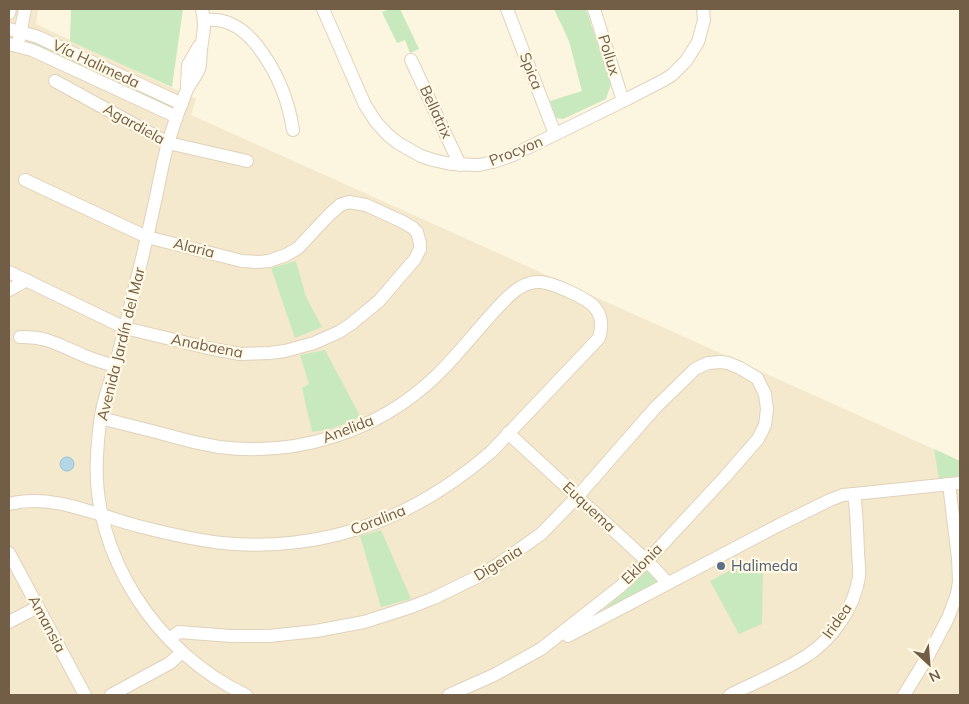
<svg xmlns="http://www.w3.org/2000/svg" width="969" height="704" font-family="Mulish,sans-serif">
  <rect width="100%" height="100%" fill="#fcf5df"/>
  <path fill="#f4e8cd" d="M9,9H38L36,24L196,99L191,115L960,461V695H9Z"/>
  <g fill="#c8e9be">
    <path d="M71,9H183L172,87L70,41Z"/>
    <path d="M390,9H400L419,49L410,53L405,40L397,43L382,12Z"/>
    <path d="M554,9H586L611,84L606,99L563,119L556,118L550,101L582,91L569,41Z"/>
    <path d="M30,40L172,105L173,107H171L30,43L29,42Z"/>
    <path d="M296,261L306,297L322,327L295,338L271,268Z"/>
    <path d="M325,350L360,416C345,425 330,430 312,432L302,388L309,384L300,355Z"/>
    <path d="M934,449L960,461V478L939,479Z"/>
    <path d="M381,530L411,599L381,607L360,536Z"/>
    <path d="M748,561L763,572L762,624L739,634L710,581Z"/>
    <path d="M648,569L657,582L598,615Z"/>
  </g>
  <circle fill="#b4d6e5" stroke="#9ac4d7" cx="67" cy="464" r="7"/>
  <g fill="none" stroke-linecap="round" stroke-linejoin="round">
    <defs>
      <g id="minor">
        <path d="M202,9C206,27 203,32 201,50C200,56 201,63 199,69C196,77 189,84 186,92C179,109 173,126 168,143C162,164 159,185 154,206C147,239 139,271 131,303C126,324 121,345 115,366C111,379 106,393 103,406C99,422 98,440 97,456C91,555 157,653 246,695"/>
        <path d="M323,9L365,105L376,122L388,135L398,143L421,156L433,160L451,164L479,165L493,162L513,155L623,101L664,80L672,75L686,61L698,42L704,20L703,9"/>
        <path d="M507,9L555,134"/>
        <path d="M594,9L623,101"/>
        <path d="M9,13L10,9"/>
        <path d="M205,20C214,19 223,20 231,24C241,28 248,35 255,43C276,69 288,97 293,130"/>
        <path d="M9,29L21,32L38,37L182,104"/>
        <path d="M19,39L25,9"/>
        <path d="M9,44L32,50L177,117"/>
        <path d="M411,60L460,165"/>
        <path d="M55,81L168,143L247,161"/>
        <path d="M187,86L188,65L199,46"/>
        <path d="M9,272L125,328L208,348L240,354L270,353L285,351L314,343L339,332L351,324L379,301L415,259L420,249V243L417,232L413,228L403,222L366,205L349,202L340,205L328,216L298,248L286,255L269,261L258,262L242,261L147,237L25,180"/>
        <path d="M9,290L27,280"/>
        <path d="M20,337C48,336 60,346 85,356C94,360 105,363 115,366"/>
        <path d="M508,433L647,561L668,583"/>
        <path d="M9,504C53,493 96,515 138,526C169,534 202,542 234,544C333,550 417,516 491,452L599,338C602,328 603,318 596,309C590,299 551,282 539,282C533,282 526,284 521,287C513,291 507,298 501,304C478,328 459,354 435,377C377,432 297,457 219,447C201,444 184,440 167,435C145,429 123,424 101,418"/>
        <path d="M9,553L85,695"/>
        <path d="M9,622L38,607"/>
        <path d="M568,636L779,525L830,500L843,495L854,494L960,483"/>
        <path d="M169,639L179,632L231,636H269L316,631L364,622L411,607L434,598L479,576L500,563L541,534L578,496L655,408L695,369L708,363L721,362L728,363L740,368L757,378L765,394L767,409L765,425L758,439L724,478L647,561L621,586L541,649L494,675L449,695"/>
        <path d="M111,695L170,663L182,652"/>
        <path d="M730,695C756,682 783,671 808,655C833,638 854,608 859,577C860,569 858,559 858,551C857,532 857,513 854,494"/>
        <path d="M904,695L928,656L948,618L957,594L959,582L958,558L949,484"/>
      </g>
    </defs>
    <use href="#minor" stroke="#e0d2bb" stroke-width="14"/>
    <use href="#minor" stroke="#fff" stroke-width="12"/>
  </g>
  <circle fill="#5c6f8a" stroke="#fff9e5" stroke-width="2" cx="721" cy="566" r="5"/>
  <g text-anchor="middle" stroke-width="4.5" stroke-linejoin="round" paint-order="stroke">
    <g font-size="15" fill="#725d47" stroke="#fff9e5">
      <text transform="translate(609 55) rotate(73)" y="5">Pollux</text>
      <text transform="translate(96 64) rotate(25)" y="5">Vía Halimeda</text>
      <text transform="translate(531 71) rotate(69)" y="5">Spica</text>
      <text transform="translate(436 112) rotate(65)" y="5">Bellatrix</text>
      <text transform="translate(134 124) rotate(29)" y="5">Agardiela</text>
      <text transform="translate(516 151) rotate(-22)" y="5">Procyon</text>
      <text transform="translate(194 248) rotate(14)" y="5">Alaria</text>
      <text transform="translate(121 344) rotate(-76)" y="5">Avenida Jardín del Mar</text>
      <text transform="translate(207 346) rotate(11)" y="5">Anabaena</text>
      <text transform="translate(348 429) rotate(-21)" y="5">Anelida</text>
      <text transform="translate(589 507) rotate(43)" y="5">Euquema</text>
      <text transform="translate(378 520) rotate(-21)" y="5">Coralina</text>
      <text transform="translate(498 563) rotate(-32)" y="5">Digenia</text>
      <text transform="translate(642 564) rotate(-45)" y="5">Eklonia</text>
      <text transform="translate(837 621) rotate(-55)" y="5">Iridea</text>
      <text transform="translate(47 624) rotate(62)" y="5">Amansia</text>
    </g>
    <g font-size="15" fill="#4e5e75" stroke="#fff9e5" text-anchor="start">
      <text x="731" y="571">Halimeda</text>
    </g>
  </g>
  <rect width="969" height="704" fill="none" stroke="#725d47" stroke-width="20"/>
  <g transform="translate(929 664) rotate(154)" stroke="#fff9e5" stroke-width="4" paint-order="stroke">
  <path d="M0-4L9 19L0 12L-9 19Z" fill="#725d47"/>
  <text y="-8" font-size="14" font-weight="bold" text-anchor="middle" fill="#725d47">N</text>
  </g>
</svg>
